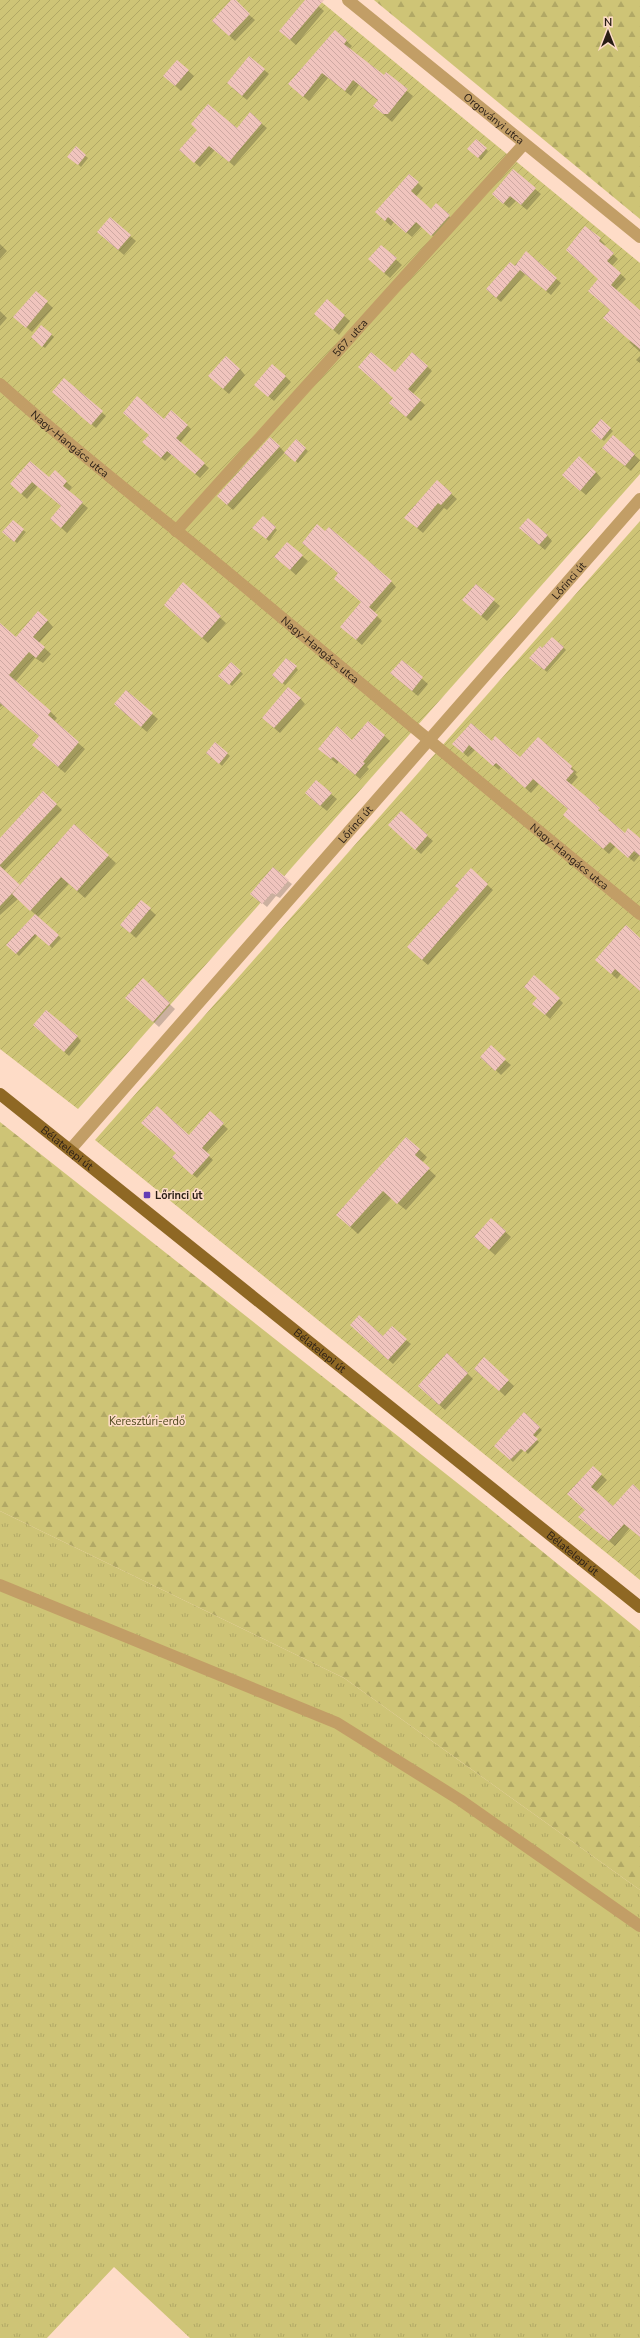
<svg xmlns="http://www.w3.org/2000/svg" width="640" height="2338" font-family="'Nunito Sans',sans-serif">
  <defs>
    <pattern id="grass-tufts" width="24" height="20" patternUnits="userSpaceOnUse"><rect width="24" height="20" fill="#cec476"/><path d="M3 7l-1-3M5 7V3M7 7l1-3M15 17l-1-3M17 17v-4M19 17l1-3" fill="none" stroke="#b1a865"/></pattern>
    <pattern id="forest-firs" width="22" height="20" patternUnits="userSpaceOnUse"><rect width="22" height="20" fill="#cec476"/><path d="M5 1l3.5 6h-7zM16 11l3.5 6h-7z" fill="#b1a865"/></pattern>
    <pattern id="garden-furrows" width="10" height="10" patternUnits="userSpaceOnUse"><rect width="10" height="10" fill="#cec476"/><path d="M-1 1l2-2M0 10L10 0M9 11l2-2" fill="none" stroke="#b1a865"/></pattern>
    <pattern id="building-back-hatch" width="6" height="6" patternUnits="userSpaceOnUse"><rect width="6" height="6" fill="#f0c4bd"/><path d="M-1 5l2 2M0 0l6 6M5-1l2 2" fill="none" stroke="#cea8a2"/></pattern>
  </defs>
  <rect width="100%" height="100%" fill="#fedcc7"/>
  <path fill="url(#grass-tufts)" d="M0,1511L344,1678L640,1890V2338H190L114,2267L47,2338H0Z"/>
  <g fill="url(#forest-firs)">
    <path d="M374,0H640V219Z"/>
    <path d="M0,1122L484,1504L640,1631V1890L344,1678L0,1511Z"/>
  </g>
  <g fill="url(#garden-furrows)">
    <path d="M0,0H319L640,263V474L78,1109L0,1049Z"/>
    <path d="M640,521V1580L95,1140Z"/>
  </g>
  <g fill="#0003">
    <path d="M232,0L255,20L235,41L219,26Z"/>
    <path d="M306,0H312L324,11L296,45L280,31Z"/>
    <path d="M336,31L352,46L349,50L384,77L386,74L413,96L392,122L374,106L378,101L359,85L351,96L328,78L309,101L295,90Z"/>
    <path d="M249,57L269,74L247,100L232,88Z"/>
    <path d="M177,61L194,76L181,91L164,76Z"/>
    <path d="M250,114L267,128L234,166L215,150L200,167L186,155L237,129Z"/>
    <path d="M76,148L88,158L81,167L69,156Z"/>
    <path d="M486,149L488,151L481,160L471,151Z"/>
    <path d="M418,183L423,188L416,197L431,210L436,204L454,221L437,240L422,226L412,237L394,222L391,226L381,217Z"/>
    <path d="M535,189L541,194L527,210L516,201L509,208L493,194Z"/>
    <path d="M110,219L136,241L124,255L104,238Z"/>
    <path d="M600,239L605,244L604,246L618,259L612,266L626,279L616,290L640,311V352L629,342L631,341L611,310L600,279L573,256Z"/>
    <path d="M0,244L7,251L0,259Z"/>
    <path d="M381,246L402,265L390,278L375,265Z"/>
    <path d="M526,252L561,283L551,295L525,274L501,302L492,294Z"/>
    <path d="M36,292L53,308L32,332L20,322Z"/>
    <path d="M327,301L350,321L339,335L321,319Z"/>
    <path d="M0,311L7,318L0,326Z"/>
    <path d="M42,326L54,337L45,348L34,340Z"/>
    <path d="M640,356V363L636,360Z"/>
    <path d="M427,366L432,371L413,394L425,405L411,421L395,408L394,398L359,367L395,374Z"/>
    <path d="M240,369L245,375L229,394L215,382Z"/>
    <path d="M285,376L291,382L274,401L261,390Z"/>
    <path d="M64,380L106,416L96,428L57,396Z"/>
    <path d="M164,420L187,425L191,429L180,443L209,468L200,478L172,454L165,461L148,447Z"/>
    <path d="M601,421L613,431L604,441L595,434Z"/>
    <path d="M613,436L640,460L631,471L609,453Z"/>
    <path d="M296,440L308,451L298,463L285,452L233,510L224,502L279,446L285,453Z"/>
    <path d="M30,462L49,479L55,472L72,487L68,492L88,508L67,533L57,524L62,507L38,486L27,499L17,490Z"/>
    <path d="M596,472L601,478L586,495L569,481Z"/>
    <path d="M437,481L457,499L447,510L444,508L423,533L411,523Z"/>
    <path d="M275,528L277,530L269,541L256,531Z"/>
    <path d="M23,530L26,532L17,543L6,534Z"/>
    <path d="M526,534L547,535L552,541L545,550Z"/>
    <path d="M302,556L308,561L296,575L275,557Z"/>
    <path d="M391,581L396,587L374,613L382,621L362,645L347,632Z"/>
    <path d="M183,584L226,623L208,643L170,610Z"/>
    <path d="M476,585L500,606L487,621L469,605Z"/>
    <path d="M47,620L53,627L39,643L51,654L43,663L35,658L15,682L51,712L57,718L54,722L85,749L65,773L39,751L40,737L3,705L0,707V625L16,638Z"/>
    <path d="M563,647L566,650L547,672L533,661Z"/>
    <path d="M402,661L428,684L418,696L397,679Z"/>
    <path d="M296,667L298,670L285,685L275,677Z"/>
    <path d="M240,671L243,674L232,686L222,678Z"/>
    <path d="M300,698L305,704L280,733L268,723Z"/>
    <path d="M121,710L152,714L158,719L147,732Z"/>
    <path d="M369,722L390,741L367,767L369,769L360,779L339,761L337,764L325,754L353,741Z"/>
    <path d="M538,739L577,772L575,774L578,777L571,785L625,834L640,839V855L634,862L616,846L609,854L570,820L569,810L539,784L531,793L501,767L499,770L475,750L468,757L454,744L492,742L520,758Z"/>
    <path d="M216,743L230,756L222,766L210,755Z"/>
    <path d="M331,794L337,799L327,811L311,798Z"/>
    <path d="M56,804L62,810L4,871L20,886L75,826L116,863L85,898L69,884L38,917L61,938L52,948L38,935L19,956L7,945L36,915L18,899L0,915V839Z"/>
    <path d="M401,813L433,841L421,854L395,831Z"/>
    <path d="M471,870L493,890L428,965L414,953L460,890Z"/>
    <path d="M288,881L292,884L280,898L276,896L267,907L255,897Z"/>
    <path d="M141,901L156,915L136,938L127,930Z"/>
    <path d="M640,939V991L621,974L617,979L602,965Z"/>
    <path d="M143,980L175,1009L159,1027L132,1003Z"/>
    <path d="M559,999L563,1003L550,1019L538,1008Z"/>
    <path d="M38,1029L77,1036L81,1041L69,1056Z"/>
    <path d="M505,1060L511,1065L501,1075L487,1062Z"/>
    <path d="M210,1113L228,1129L206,1153L213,1160L197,1178L178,1162L177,1153Z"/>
    <path d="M407,1138L427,1157L422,1163L436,1176L406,1210L391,1198L358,1234L345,1222Z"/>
    <path d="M491,1219L511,1237L495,1255L481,1243Z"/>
    <path d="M356,1330L383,1338L406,1340L411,1344L393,1364Z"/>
    <path d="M484,1359L514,1386L505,1396L481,1374Z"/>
    <path d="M467,1373L473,1379L445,1410L424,1391Z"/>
    <path d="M524,1413L542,1430L535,1438L539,1442L528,1454L524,1450L513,1462L495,1446Z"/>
    <path d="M593,1467L607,1480L596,1492L613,1508L640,1492V1537L630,1528L615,1546L580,1517L586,1510Z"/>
  </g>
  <g fill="url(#building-back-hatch)">
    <path d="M231,0H236L250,14L229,36L212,21Z"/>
    <path d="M305,0H324L290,40L279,31Z"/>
    <path d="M335,30L347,40L344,44L384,75L386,72L408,89L388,114H383L373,106L378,100L353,80L345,91L322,73L303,97L288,84Z"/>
    <path d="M249,56L265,69L242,96L227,83Z"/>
    <path d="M177,60L189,70L175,86L163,76Z"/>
    <path d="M208,104L237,128L250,112L262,123L229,162L209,146L194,163L179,150L197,130L191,124Z"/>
    <path d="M476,139L487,148L478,158L467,149Z"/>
    <path d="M76,146L86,155L78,165L67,157Z"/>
    <path d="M513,169L536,188L521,205L510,196L503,204L492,194Z"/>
    <path d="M409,174L419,182L411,191L431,209L436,203L450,215L431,236L416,222L406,233L388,217L385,221L375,212Z"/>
    <path d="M110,217L131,235L118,250L97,232Z"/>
    <path d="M585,226L601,238L599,241L614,253L607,261L621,273L611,285L640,310V349L603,318L610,310L588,291L598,279L566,250Z"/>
    <path d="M381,245L397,258L384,273L368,259Z"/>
    <path d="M526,251L557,278L546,291L520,270L496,298L486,289L510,262L515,266Z"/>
    <path d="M36,291L48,301L26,328L13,317Z"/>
    <path d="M327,299L345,315L333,330L314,314Z"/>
    <path d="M41,325L52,334L42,347L31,337Z"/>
    <path d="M371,352L395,372L412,352L428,366L408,389L421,400L406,417L389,403L393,398L358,367Z"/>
    <path d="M226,356L240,369L223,389L208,376Z"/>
    <path d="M272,364L286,376L268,397L254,385Z"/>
    <path d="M64,378L103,411L91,425L52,392Z"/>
    <path d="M137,396L164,419L171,410L188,425L176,438L205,463L195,474L167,451L161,458L142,442L149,435L123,413Z"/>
    <path d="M601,419L611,428L601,440L591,431Z"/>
    <path d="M613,435L635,454L625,466L602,448Z"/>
    <path d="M270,437L280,446L227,505L217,496Z"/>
    <path d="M296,439L306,448L295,462L284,453Z"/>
    <path d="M579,456L596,472L580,491L562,475Z"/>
    <path d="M30,461L49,477L55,470L67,481L63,486L83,502L61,528L50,519L61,506L32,482L21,494L10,484Z"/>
    <path d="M437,480L452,493L441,505L438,503L417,528L404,518Z"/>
    <path d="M263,516L276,527L266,539L252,528Z"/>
    <path d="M528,518L548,535L539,545L519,528Z"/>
    <path d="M13,520L24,529L14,542L2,532Z"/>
    <path d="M317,524L325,531L329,527L392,581L369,607L378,615L356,640L340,627L361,602L334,579L338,573L302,543Z"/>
    <path d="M287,542L303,555L290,570L274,557Z"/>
    <path d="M183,582L221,616L202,638L164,605Z"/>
    <path d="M476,584L495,599L481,616L462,600Z"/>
    <path d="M38,611L48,620L33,637L45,647L36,658L29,652L9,675L51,711L48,715L79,742L58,767L32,745L39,736L0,703V623L16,637Z"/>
    <path d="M552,637L564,647L544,670L529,658L540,646L542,648Z"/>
    <path d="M286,658L297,666L282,684L272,675Z"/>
    <path d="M402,660L423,677L412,691L390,673Z"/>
    <path d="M231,662L241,671L229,685L218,676Z"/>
    <path d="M288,687L301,698L274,728L262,718Z"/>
    <path d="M126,690L153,713L141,727L114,704Z"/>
    <path d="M368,721L385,735L363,762L365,763L355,775L333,757L331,759L318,749L337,726L352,740Z"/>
    <path d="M471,723L492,741L495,736L520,757L538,737L572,766L571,769L574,771L566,780L600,808L598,810L625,833L628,828L640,838V856L634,851L628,858L610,842L603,849L563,815L568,809L533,779L525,788L496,763L493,766L469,745L463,753L452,744Z"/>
    <path d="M215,742L228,753L219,764L206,753Z"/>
    <path d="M316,780L332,793L320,806L305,793Z"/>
    <path d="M43,791L57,804L0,865V838Z"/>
    <path d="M401,811L428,835L415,850L388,825Z"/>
    <path d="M74,824L109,855L77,891L61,877L30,911L12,894Z"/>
    <path d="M0,866L20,885L0,906Z"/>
    <path d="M273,867L289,880L276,895L272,893L262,904L250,894Z"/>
    <path d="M471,868L488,884L422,960L407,947L459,889L455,886Z"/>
    <path d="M141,900L151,908L130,933L120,925Z"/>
    <path d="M35,914L59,935L49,946L35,934L16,954L6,945Z"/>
    <path d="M626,925L640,938V991L615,969L611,974L595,960Z"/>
    <path d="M534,975L560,998L545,1015L532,1004L537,998L524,987Z"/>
    <path d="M143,978L170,1003L153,1022L125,998Z"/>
    <path d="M46,1010L78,1036L64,1052L33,1025Z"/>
    <path d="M491,1045L506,1059L495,1071L480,1057Z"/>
    <path d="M157,1106L189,1135L210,1111L224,1123L202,1148L210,1155L192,1175L172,1157L176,1153L141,1123Z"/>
    <path d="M406,1137L420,1149L415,1155L430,1168L397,1204L383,1191L350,1227L336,1215Z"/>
    <path d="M491,1218L506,1231L489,1250L474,1237Z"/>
    <path d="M359,1315L383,1336L392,1326L407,1339L388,1360L350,1325Z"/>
    <path d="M447,1353L468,1373L439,1405L418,1386Z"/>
    <path d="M484,1357L509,1380L499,1391L474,1369Z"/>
    <path d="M524,1412L540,1427L533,1435L538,1439L525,1452L521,1449L510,1460L494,1446Z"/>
    <path d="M593,1466L602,1474L591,1487L613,1506L633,1484L640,1491V1537L624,1524L609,1541L578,1517L585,1510L567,1494Z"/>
  </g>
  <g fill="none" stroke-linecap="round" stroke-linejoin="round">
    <g stroke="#c29e66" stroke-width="12">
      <path id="s1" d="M348,0L640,237"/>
      <path id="s2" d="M0,384C77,453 159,515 238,581C372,693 505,804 640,914"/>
      <path id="s3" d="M176,531L524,144"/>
      <path id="s4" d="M70,1150L640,499"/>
      <path d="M0,1585L337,1723L460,1800L640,1926"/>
    </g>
    <path stroke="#8f6824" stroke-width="12" id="s5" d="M0,1094L640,1607"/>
  </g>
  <rect fill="#643db5" stroke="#fedcc7" stroke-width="1.5" x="143" y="1191" width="8" height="8" rx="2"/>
  <g text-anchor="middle" stroke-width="3" stroke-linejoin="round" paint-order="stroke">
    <g font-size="11" fill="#291d15" stroke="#fedcc7">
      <text dy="4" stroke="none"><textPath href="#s1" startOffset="188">Orgoványi utca</textPath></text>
      <text dy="4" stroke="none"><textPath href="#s3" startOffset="260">567. utca</textPath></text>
      <text dy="4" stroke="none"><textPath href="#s2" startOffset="92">Nagy-Hangács utca</textPath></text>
      <text dy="4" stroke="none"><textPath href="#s4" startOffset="757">Lőrinci út</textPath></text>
      <text dy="4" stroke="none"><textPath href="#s2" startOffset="416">Nagy-Hangács utca</textPath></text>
      <text dy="4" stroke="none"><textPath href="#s4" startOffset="433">Lőrinci út</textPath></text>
      <text dy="4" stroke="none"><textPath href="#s2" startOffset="740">Nagy-Hangács utca</textPath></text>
      <text dy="4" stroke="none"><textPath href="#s5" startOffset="86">Bélatelepi út</textPath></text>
      <text dy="4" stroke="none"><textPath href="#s5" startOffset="410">Bélatelepi út</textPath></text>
      <text dy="4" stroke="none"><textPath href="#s5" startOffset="734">Bélatelepi út</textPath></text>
    </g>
    <g font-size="11" font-weight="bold" fill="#291d15" stroke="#fedcc7" text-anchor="start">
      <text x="155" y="1199">Lőrinci út</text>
    </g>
    <g font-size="11" fill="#4f491d" stroke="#fedcc7">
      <text x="147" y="1425">Keresztúri-erdő</text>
    </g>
  </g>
  <g transform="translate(608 32)" stroke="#fedcc7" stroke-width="3" paint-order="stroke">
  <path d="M0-3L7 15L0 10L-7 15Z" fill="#291d15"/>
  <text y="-6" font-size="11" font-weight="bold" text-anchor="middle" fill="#291d15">N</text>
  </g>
</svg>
